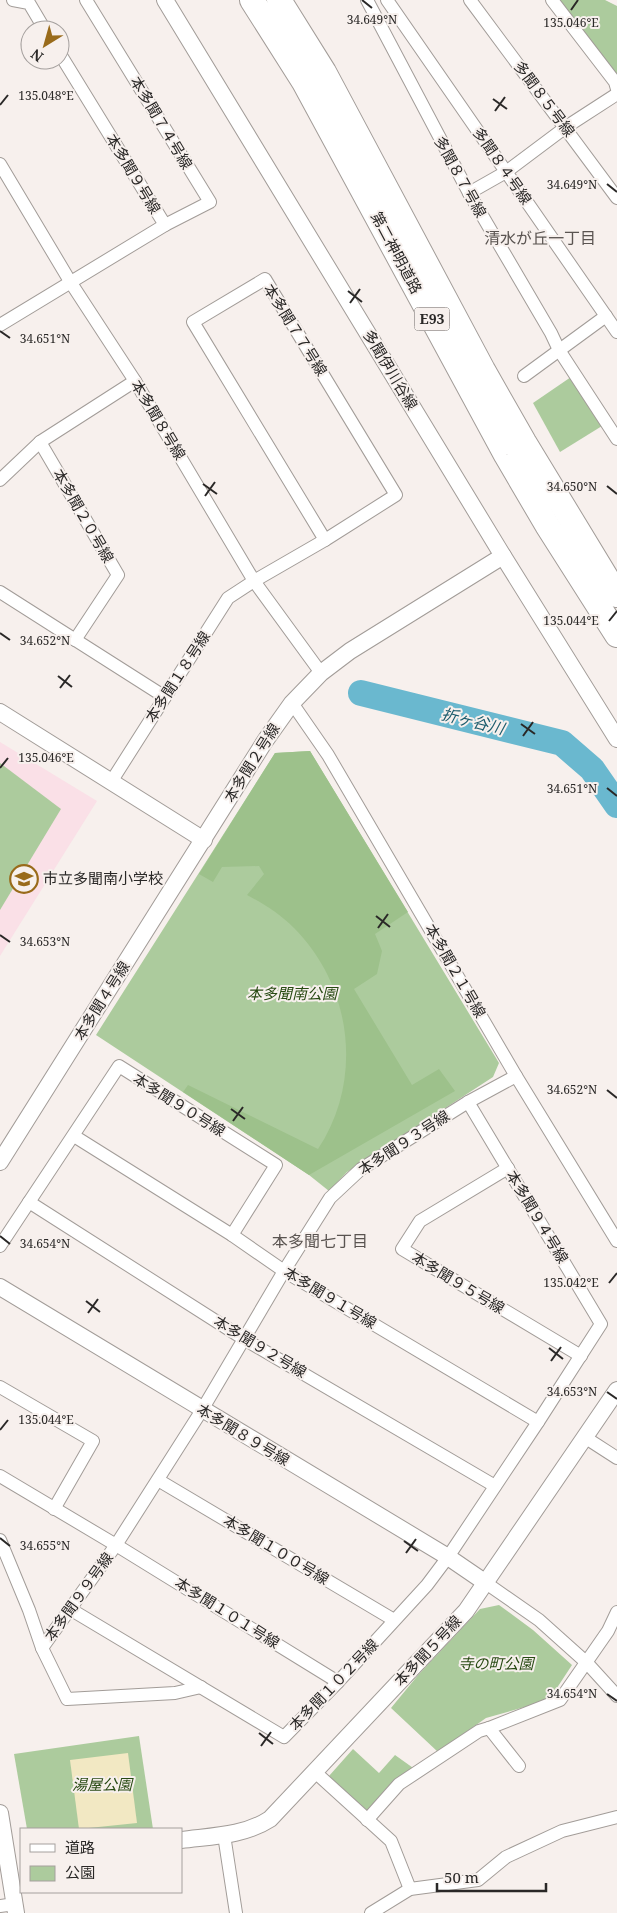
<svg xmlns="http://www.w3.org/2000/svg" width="617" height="1913" font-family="'Noto Serif','Noto Sans JP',serif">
  <rect width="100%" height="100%" fill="#f7f0ed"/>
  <path fill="#fae0e7" d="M0,742L97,801L0,956Z"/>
  <g fill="#accb9d">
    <path d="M558,0H605L617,6V76Z"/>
    <path d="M571,377L602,426L560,452L533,403Z"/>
    <path d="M310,751L499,1063L493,1077L347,1172L329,1191L309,1175L96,1035L275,753Z"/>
    <path d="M0,763L61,809L0,910Z"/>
    <path d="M499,1605L533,1630L572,1665L549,1700L486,1718L438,1752L391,1708L419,1674L480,1609Z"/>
    <path d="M139,1736L153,1829H27L14,1754Z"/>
    <path d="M353,1749L379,1773L395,1755L416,1770L370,1812L364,1813L331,1782L329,1776Z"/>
  </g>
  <path fill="#9dc18b" d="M310,751L408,912L375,934L382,951L377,974L354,989L412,1085L439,1069L455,1091L309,1175L183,1092L188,1085L318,1149C364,1080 352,986 294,928C280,914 264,904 247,895L264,874L259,866L222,867L213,882L199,874L275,753Z"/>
  <path fill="#f2e8c3" d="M128,1753L137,1823L79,1829L70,1760Z"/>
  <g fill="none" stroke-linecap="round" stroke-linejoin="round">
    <path stroke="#6ab8cf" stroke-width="26" d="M361,693L562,743L592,769L617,805"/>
    <defs>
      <g id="minor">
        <path d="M13,0L29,3L45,30"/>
        <path d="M86,0L210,202L165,225"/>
        <path d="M367,0L469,193L551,333L559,350L617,439"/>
        <path d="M387,0L617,332"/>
        <path d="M470,0L617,198"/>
        <path d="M552,0L615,82L617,89"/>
        <path d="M0,164L71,283L135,381L254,581L321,673"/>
        <path d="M469,193L506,172L566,127L617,94"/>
        <path d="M265,279L396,495L325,540L193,322Z"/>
        <path d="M0,325L165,225L60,54"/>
        <path d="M524,376L606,316"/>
        <path d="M40,442L118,575L75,640"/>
        <path d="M0,480L40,442L135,381"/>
        <path d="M0,592L165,697"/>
        <path d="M292,703L328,755L516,1076L617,1241"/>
        <path d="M111,782L228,598L254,581L325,540"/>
        <path d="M74,1136L232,1235L284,1271L538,1422"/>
        <path d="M508,1168L420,1221L402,1249L581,1356"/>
        <path d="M29,1202L244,1339L495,1486"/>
        <path d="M0,1246L119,1066L276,1165L232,1235"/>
        <path d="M0,1387L93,1441L54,1509"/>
        <path d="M586,1438L617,1458"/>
        <path d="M0,1476L116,1545L338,1682"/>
        <path d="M158,1480L394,1620"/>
        <path d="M0,1540L29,1610L42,1648"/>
        <path d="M486,1583L539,1620L587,1663L617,1696"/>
        <path d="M70,1609L284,1737L338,1682L427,1585L448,1557L538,1422L601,1324L468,1102"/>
        <path d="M201,1687L175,1693L67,1699L42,1648L116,1545L202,1410L284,1271L330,1198L361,1169L468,1102L516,1076"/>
        <path d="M489,1728L519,1766"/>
        <path d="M315,1772L391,1841L410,1889"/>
        <path d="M367,1820L399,1784L479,1731L489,1728L560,1700L608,1631L617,1612"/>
        <path d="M224,1835L236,1913"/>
        <path d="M0,1906L15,1904"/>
        <path d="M371,1913L410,1889L478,1880L506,1857L562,1831L617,1817"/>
      </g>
      <g id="tertiary">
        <path d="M165,0L503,556L617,739"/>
        <path d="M0,712L204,840"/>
        <path d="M0,1162L265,741L292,703L321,673L350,651L503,556"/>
        <path d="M0,1287L448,1557L486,1583"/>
        <path d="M0,1813L16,1913"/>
        <path d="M181,1840C211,1836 244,1836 270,1819L466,1611L617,1390"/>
      </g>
      <g id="motorway">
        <path d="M252,0L304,82L506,455L547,525L617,635"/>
        <path d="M279,0L324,72L483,370L524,442L617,595"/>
      </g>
    </defs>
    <use href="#minor" stroke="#a29c98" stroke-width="14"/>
    <use href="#tertiary" stroke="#a29c98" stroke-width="18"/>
    <use href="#motorway" stroke="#a29c98" stroke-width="26"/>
    <use href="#minor" stroke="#fff" stroke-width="12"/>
    <use href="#tertiary" stroke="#fff" stroke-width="16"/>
    <use href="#motorway" stroke="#fff" stroke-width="24"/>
  </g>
  <path fill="none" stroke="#2a2827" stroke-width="2" d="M362,0L372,8M571,10L578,0M493,99L507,109M0,105L8,95M495,111L505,97M607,184L617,192M348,291L362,302M350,303L360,289M0,331L10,338M203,484L217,494M607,486L617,494M205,496L215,482M609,621L617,611M0,633L10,640M58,676L72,687M60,688L70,675M521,724L535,734M523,736L533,722M0,768L8,758M607,788L617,796M376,916L390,927M378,928L388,914M0,935L10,942M607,1090L617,1098M231,1109L245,1119M233,1121L243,1107M0,1236L10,1244M609,1283L617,1273M86,1301L100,1312M88,1313L98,1299M549,1348L563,1359M551,1361L561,1347M607,1392L617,1399M0,1430L8,1420M0,1538L10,1546M404,1541L418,1551M406,1553L416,1539M607,1694L617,1701M259,1733L273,1744M261,1746L271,1732"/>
  <defs>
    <symbol id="school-ring" viewBox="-11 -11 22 22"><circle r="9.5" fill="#f7f0ed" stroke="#996b1b" stroke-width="1.5"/><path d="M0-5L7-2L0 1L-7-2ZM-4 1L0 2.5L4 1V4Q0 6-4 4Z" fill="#996b1b"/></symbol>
  </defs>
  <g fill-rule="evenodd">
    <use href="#school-ring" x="8" y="863" width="32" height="32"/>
  </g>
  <g text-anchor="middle" stroke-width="4" stroke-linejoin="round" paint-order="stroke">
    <rect fill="#f7f0ed" stroke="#686462" stroke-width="1" x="414.5" y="307.5" width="35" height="23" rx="4"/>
    <g font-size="14" font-weight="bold" fill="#2a2827">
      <text x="432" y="324">E93</text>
    </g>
    <g font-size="15" fill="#2a2827" stroke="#f7f0ed">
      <text transform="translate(544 99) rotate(53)" y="5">多聞８５号線</text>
      <text transform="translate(161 123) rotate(59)" y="5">本多聞７４号線</text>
      <text transform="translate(502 166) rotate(55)" y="5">多聞８４号線</text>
      <text transform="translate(133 174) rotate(59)" y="5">本多聞９号線</text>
      <text transform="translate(460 177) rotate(61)" y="5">多聞８７号線</text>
      <text transform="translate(396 253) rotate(62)" y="5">第二神明道路</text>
      <text transform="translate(295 330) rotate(58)" y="5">本多聞７７号線</text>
      <text transform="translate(390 370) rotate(59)" y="5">多聞伊川谷線</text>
      <text transform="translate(158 420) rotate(59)" y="5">本多聞８号線</text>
      <text transform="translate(83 516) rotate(60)" y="5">本多聞２０号線</text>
      <text transform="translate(178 677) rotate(-57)" y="5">本多聞１８号線</text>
      <text transform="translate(252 763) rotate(-58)" y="5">本多聞２号線</text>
      <text transform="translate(455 971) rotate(60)" y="5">本多聞２１号線</text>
      <text transform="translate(102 1001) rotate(-58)" y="5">本多聞４号線</text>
      <text transform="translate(179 1105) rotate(32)" y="5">本多聞９０号線</text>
      <text transform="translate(404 1143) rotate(-33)" y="5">本多聞９３号線</text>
      <text transform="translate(537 1217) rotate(59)" y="5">本多聞９４号線</text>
      <text transform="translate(458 1283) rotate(31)" y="5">本多聞９５号線</text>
      <text transform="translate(330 1298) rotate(31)" y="5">本多聞９１号線</text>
      <text transform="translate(260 1347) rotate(31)" y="5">本多聞９２号線</text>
      <text transform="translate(243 1435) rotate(31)" y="5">本多聞８９号線</text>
      <text transform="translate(276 1550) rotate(31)" y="5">本多聞１００号線</text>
      <text transform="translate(79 1597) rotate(-54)" y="5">本多聞９９号線</text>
      <text transform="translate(227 1613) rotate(32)" y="5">本多聞１０１号線</text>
      <text transform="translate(428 1651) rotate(-47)" y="5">本多聞５号線</text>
      <text transform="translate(334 1685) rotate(-46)" y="5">本多聞１０２号線</text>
    </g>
    <g font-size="15" fill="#2a2827" stroke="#f7f0ed" text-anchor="start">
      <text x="43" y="884">市立多聞南小学校</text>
    </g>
    <g font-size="15" font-style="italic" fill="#284a13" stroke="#f7f0ed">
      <text x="292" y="999">本多聞南公園</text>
      <text x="496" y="1669">寺の町公園</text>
      <text x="102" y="1790">湯屋公園</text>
    </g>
    <g font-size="16" fill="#5a5451" stroke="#f7f0ed">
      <text x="540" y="244">清水が丘一丁目</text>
      <text x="320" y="1247">本多聞七丁目</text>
    </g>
    <g font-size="16" font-style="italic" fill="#1c5c6d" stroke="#f7f0ed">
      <text transform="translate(473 721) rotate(14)" y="6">折ヶ谷川</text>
    </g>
  </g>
  <g font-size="12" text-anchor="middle" fill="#2a2827" stroke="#f7f0ed" stroke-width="4" stroke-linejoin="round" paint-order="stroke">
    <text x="372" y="24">34.649°N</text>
    <text x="571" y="27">135.046°E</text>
    <text x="46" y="100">135.048°E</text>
    <text x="572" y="189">34.649°N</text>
    <text x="45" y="343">34.651°N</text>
    <text x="572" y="491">34.650°N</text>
    <text x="571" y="625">135.044°E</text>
    <text x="45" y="645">34.652°N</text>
    <text x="46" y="762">135.046°E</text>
    <text x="572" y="793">34.651°N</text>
    <text x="45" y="946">34.653°N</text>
    <text x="572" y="1094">34.652°N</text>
    <text x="45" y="1248">34.654°N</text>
    <text x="571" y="1287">135.042°E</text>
    <text x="572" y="1396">34.653°N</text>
    <text x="46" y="1424">135.044°E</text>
    <text x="45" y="1550">34.655°N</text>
    <text x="572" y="1698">34.654°N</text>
  </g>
  <rect x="20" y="1828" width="162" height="65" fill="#f7f0ed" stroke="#a5a09e"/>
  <rect x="30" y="1844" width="25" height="8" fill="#ffffff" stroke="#a5a09e"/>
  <text x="65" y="1853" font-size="15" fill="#2a2827">道路</text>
  <rect x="30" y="1866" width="25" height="15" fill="#accb9d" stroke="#a5a09e"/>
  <text x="65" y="1878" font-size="15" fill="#2a2827">公園</text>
  <g transform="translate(45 45) rotate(217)"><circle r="24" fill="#f7f0ed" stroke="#a5a09e"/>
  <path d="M0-4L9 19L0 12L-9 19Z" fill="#996b1b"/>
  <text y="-8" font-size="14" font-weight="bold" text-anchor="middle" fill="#2a2827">N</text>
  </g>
  <path d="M437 1883v8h109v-8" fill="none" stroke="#2a2827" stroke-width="2.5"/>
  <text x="444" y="1883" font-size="15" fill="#2a2827" stroke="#f7f0ed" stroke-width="4" paint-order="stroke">50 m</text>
</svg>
